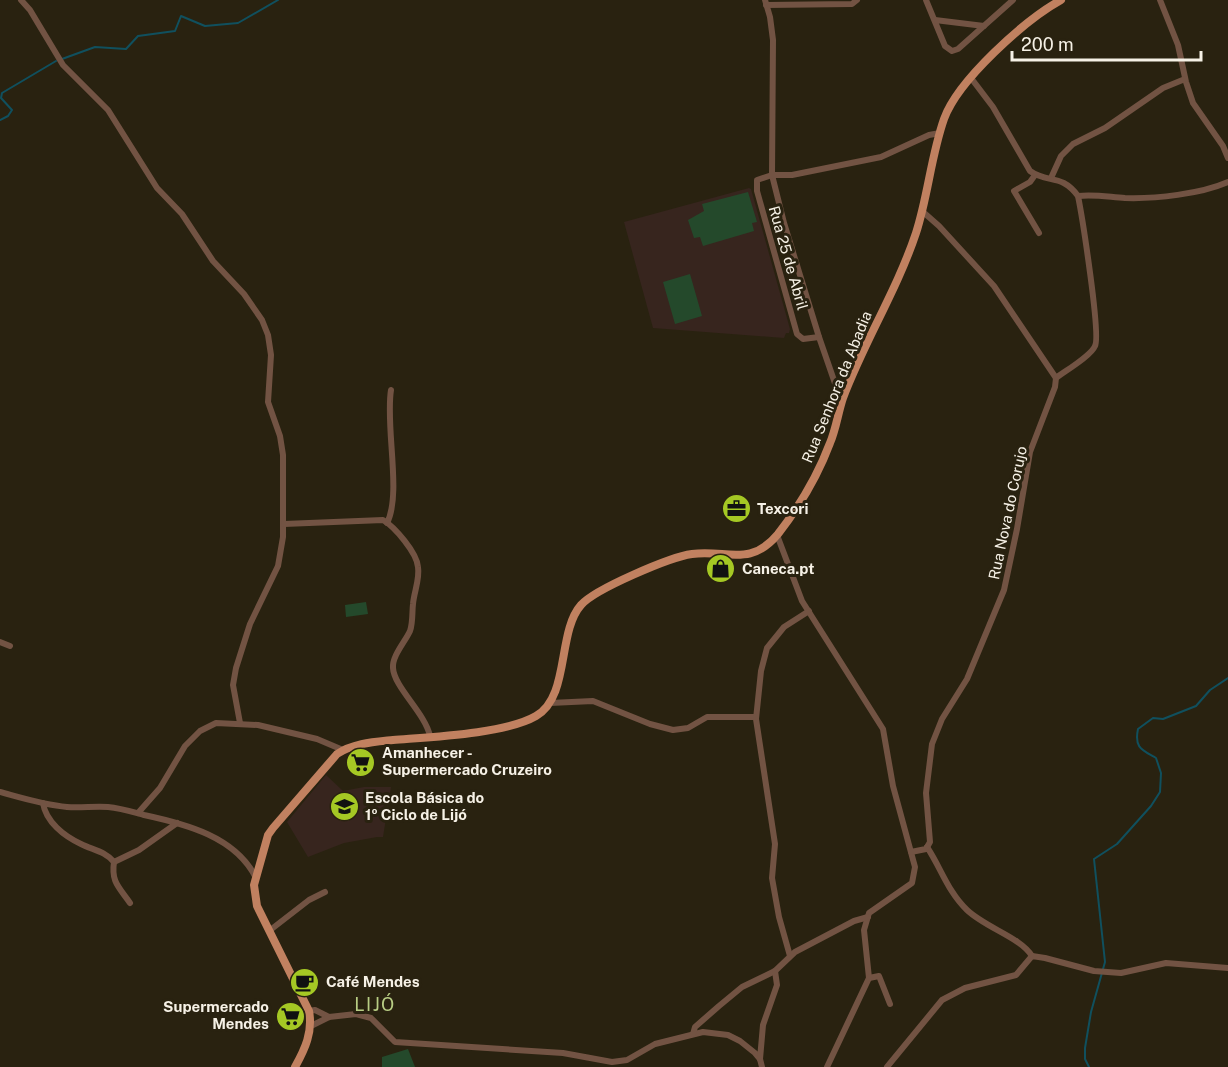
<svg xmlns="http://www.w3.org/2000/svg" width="1228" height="1067" font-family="'Public Sans',sans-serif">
  <rect width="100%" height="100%" fill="#292210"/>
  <g fill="#37251e">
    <path d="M749,188L751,189L790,329L789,333H786L784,338L653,328L624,222Z"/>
    <path d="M326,775L343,791L364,787H391L383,837H377L344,843L308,857L287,822Z"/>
  </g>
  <g fill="#24492b">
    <path d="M748,192L757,222L752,223L754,231L703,246L700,237L694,238L688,220L704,211L702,204Z"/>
    <path d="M690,274L702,316L675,324L663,282Z"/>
    <path d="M366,602L368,614L346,617L345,605Z"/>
    <path d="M408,1049L415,1067H382V1057Z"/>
  </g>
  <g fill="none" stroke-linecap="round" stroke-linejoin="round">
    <g stroke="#10505e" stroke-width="2">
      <path d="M62,59L95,47L126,49L138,36L175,31L181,16L205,26L238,23L278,0"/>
      <path d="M0,120L8,116L12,110L1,98L2,93L56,61"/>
      <path d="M1089,1067L1085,1059V1048L1091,1012L1105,962L1094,859L1117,844L1151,806L1160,792L1161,773L1156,758C1142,750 1134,748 1138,729L1153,718L1163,719L1196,706L1210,690L1228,678"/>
    </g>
    <g stroke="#725343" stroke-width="6">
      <path d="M21,0L30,10L63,65L108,110L157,188L182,214L213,261L244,294L262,320L268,335L271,355L268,402L280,436L283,455V537L278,566L250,624L236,668L233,685L240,723"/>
      <path d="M765,0L770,17L773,40L772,175L784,223L819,337L838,392L843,399"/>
      <path d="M926,0L945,46L952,51L958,49L1013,0"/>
      <path d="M1160,0L1178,45L1186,82L1193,103L1223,146L1228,158"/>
      <path d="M766,5L852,4L857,0"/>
      <path d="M935,20L984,26"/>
      <path d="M1035,175L1030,182L1014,191L1039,233"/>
      <path d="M1051,178L1061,156L1073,144L1105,128L1163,88L1185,79"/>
      <path d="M1078,196C1094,194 1109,197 1125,198C1155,199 1201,194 1228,182"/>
      <path d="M922,211L939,226L994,286L1056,378"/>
      <path d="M819,337L803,339L797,334L757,191V180L772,175H792L881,157L929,135L940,133"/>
      <path d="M387,523C402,494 385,426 391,390"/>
      <path d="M284,524L383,520C395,527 417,553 418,567C420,579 414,592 413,604C412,612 413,623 410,631C405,642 392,656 393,668C394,687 425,713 430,736"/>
      <path d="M777,535L802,601L883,729L893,786L915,867L912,883L869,913L864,930L869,978L827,1067"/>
      <path d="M0,642L10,646"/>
      <path d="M550,703L593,701L650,724L673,730L688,728L707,717H756"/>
      <path d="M0,792C22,798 44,805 67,807C81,808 95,806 108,807C120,808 133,812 144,815C186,824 236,837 256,878"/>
      <path d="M43,803C46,822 64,836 81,844C93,850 105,851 114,862C111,882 119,887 130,903"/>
      <path d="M138,813L160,788L185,746L200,731L216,723L258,725L317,739L343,750"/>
      <path d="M927,847C941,868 948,892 967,910C986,928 1020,937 1032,956"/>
      <path d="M911,852L926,849L930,842L926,793L932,744L942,719L967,679L1004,590L1017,529L1030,452L1055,387L1056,378C1065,371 1091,356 1095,346C1101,335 1082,216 1078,196C1061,173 1048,184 1030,171L993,107L971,78"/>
      <path d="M114,862L139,850L177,823"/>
      <path d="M269,931L309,900L325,892"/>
      <path d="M790,956L779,917L772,878L775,844L756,719L761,671L767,648L784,627L809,611"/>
      <path d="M869,978L879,976L890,1004"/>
      <path d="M309,1011L315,1010L329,1017"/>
      <path d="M311,1026L329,1017L356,1014L371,1018L395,1042L563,1053L612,1062L627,1060L655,1044L703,1032L728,1035L740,1041L755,1053L760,1059L762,1067"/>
      <path d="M693,1034L695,1027L719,1006L742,987L775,971L795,952L854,921L868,917"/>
      <path d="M760,1059L763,1025L777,985L775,971"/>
      <path d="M887,1067L942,1000L965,988L1016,975L1032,956L1045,958L1094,971L1121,973L1166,963L1228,968"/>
    </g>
    <path stroke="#c18160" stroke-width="8" d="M295,1067C305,1049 313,1032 309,1011L257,906L254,885L268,835L273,828L337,754C354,743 374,742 393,740C430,737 505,734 536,716C570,697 557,632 581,605C595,589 670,557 692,554C726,549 750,568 778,534C799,507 818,475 830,443C836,429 838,413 843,398C864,342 897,290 916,233C928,196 931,156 944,119C958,80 1025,20 1061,0"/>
  </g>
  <defs>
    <symbol id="office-disc" viewBox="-11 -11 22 22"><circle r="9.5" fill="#a5c824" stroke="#292210"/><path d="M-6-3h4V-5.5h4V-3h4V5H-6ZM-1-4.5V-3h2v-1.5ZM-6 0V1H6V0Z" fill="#111"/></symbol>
    <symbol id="shop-disc" viewBox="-11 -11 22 22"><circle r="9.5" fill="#a5c824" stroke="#292210"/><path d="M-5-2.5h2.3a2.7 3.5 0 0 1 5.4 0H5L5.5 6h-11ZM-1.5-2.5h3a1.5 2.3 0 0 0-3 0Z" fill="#111"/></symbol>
    <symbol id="supermarket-disc" viewBox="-11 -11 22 22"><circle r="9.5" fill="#a5c824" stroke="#292210"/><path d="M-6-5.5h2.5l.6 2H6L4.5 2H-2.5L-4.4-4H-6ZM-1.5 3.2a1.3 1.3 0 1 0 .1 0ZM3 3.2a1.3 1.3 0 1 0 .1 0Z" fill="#111"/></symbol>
    <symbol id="school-disc" viewBox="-11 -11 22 22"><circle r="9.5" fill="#a5c824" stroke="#292210"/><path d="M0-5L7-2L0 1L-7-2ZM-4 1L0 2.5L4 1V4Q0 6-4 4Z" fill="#111"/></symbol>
    <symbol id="cafe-disc" viewBox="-11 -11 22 22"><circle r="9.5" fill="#a5c824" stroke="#292210"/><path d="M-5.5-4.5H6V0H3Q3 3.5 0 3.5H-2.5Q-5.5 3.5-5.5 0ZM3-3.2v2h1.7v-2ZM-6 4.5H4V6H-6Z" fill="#111"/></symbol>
  </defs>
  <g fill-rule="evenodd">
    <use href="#office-disc" x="720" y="492" width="33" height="33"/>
    <use href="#shop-disc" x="704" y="552" width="33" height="33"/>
    <use href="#supermarket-disc" x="344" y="746" width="33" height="33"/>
    <use href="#school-disc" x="328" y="790" width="33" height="33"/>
    <use href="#cafe-disc" x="288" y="966" width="33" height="33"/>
    <use href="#supermarket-disc" x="274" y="1000" width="33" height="33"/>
  </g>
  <g text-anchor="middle" stroke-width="6" stroke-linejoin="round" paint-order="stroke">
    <g font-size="15" fill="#f6f1e6" stroke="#292210">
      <text transform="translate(788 258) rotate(74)" y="5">Rua 25 de Abril</text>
      <text transform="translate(837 387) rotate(-68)" y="5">Rua Senhora da Abadia</text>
      <text transform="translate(1008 513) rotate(-78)" y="5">Rua Nova do Corujo</text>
    </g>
    <g font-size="15" font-weight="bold" fill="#f6f1e6" stroke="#292210" text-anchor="start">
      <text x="757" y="514">Texcori</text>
      <text x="742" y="574">Caneca.pt</text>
      <text x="382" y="758">Amanhecer -<tspan x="382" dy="17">Supermercado Cruzeiro</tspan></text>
      <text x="365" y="803">Escola Básica do<tspan x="365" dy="17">1º Ciclo de Lijó</tspan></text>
      <text x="326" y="987">Café Mendes</text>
      <text x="269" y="1012" text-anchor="end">Supermercado<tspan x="269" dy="17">Mendes</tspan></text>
    </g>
    <g font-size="18" letter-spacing="1.5" fill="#b8cd84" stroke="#292210">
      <text x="375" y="1011">LIJÓ</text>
    </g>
  </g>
  <path d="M1012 51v9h189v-9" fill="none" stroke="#f6f1e6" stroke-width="3"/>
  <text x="1021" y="51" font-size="18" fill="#f6f1e6" stroke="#292210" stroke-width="4.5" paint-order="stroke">200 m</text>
</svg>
